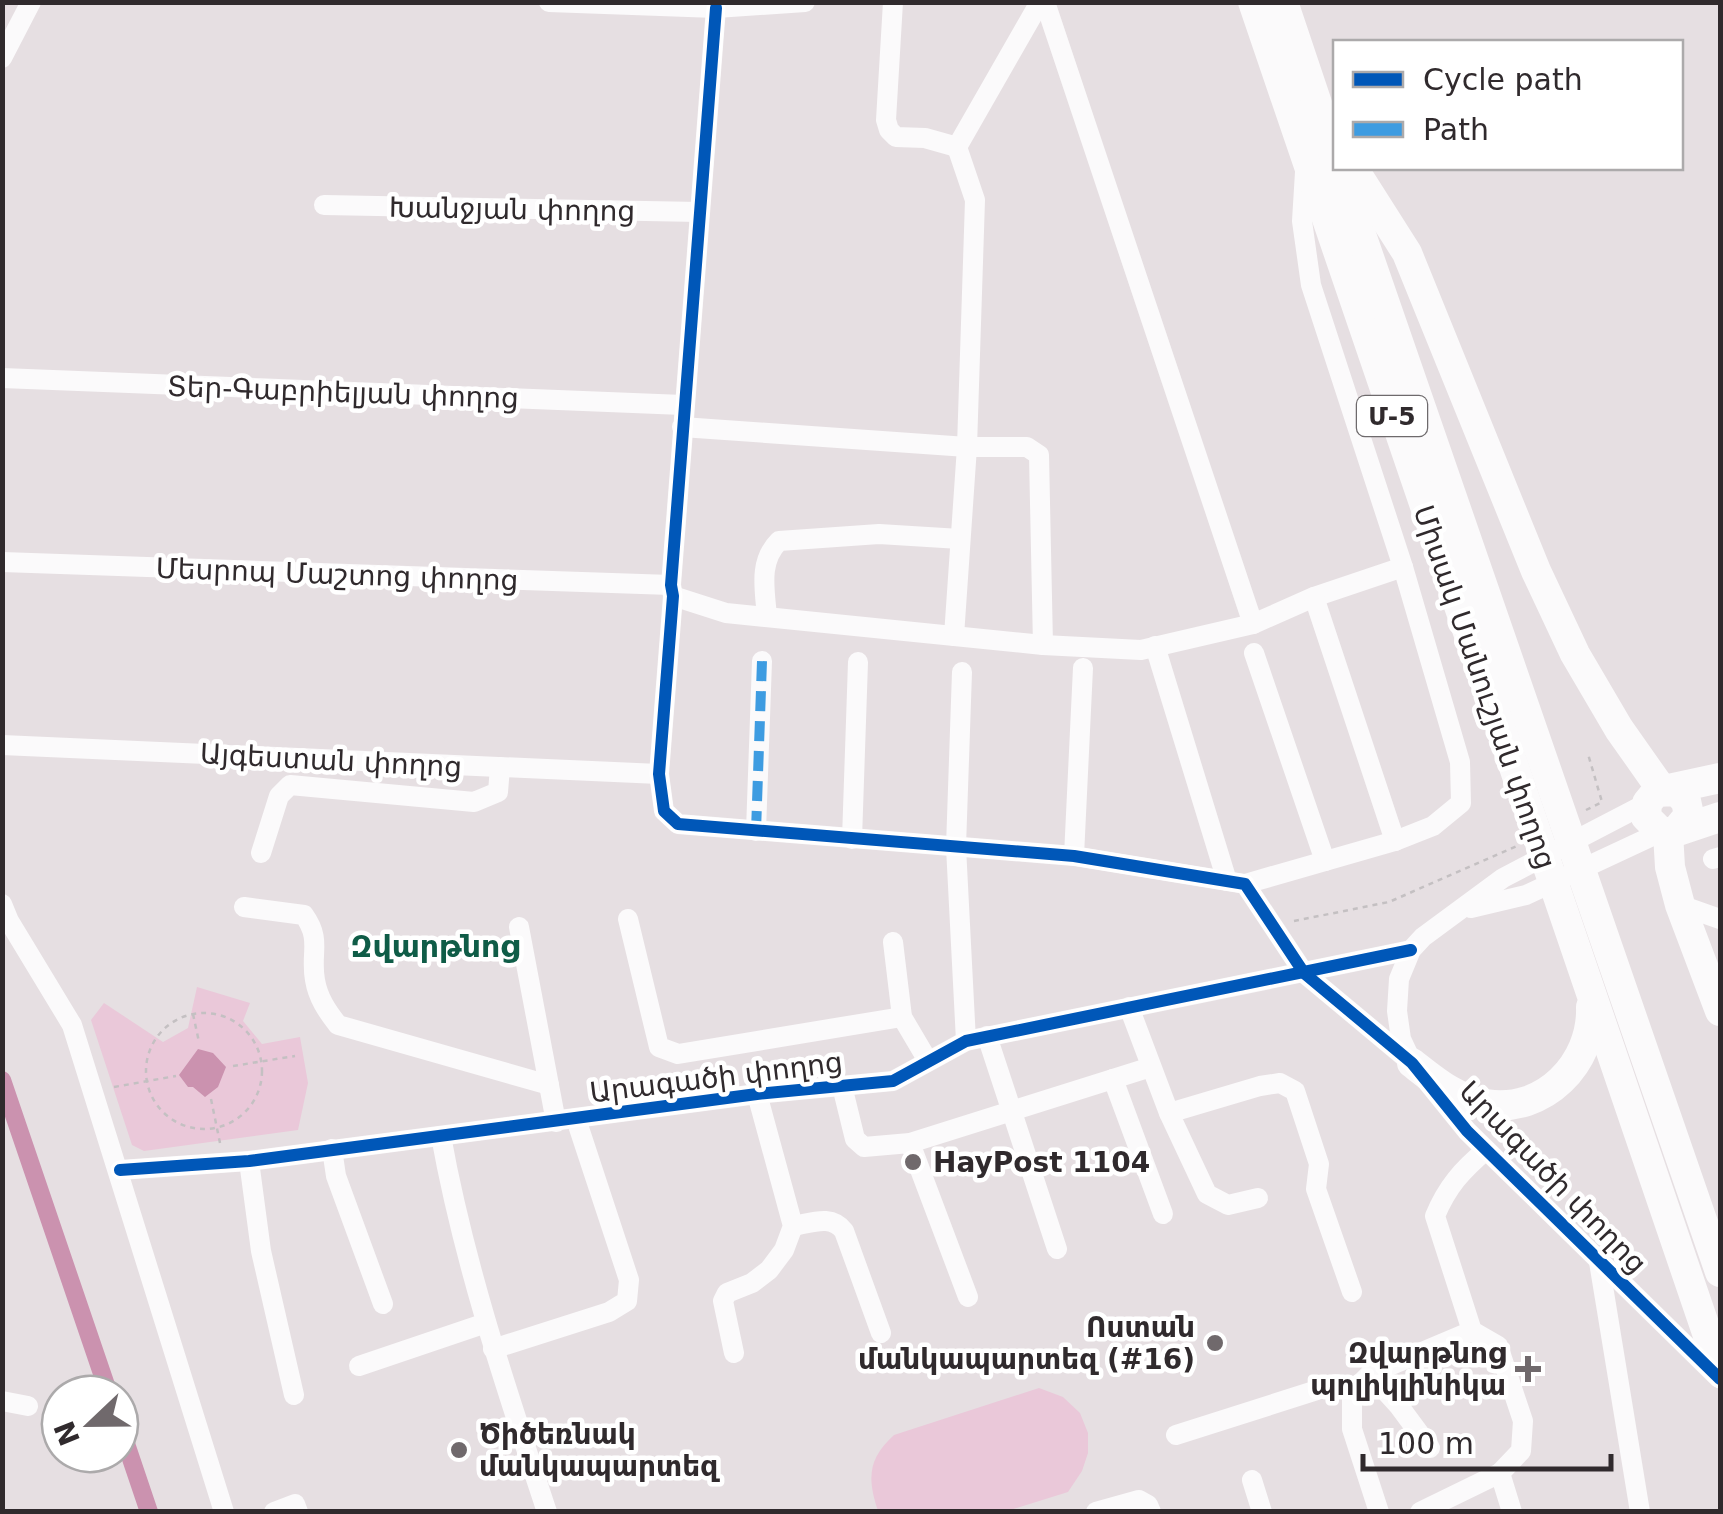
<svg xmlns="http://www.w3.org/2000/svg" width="1723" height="1514" font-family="'DejaVu Sans','Noto Sans Armenian',sans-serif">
  <rect width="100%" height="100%" fill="#e6dfe2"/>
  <g fill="#eac8d9">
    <path d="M197,987L250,1003L243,1021L262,1044L300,1037L308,1083L298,1130L144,1151L132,1145L91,1020L104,1003L163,1042L188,1028Z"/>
    <path d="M1039,1388L1063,1397L1080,1413L1088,1433V1453L1082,1471L1068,1492L1007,1511L879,1512L877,1508C867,1476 869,1458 894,1435Z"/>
  </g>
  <path fill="#cb92af" d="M198,1049L213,1053L226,1067L218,1087L205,1097L193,1087H188L179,1075Z"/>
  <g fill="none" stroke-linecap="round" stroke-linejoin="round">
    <g stroke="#cb92af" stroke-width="18">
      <path d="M2,1080L109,1394"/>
      <path d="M120,1426L149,1512"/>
    </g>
    <g stroke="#c4c0c2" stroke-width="2.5" stroke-dasharray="5 5" stroke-linecap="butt">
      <path d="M1586,810L1602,802L1588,754"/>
      <path d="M1294,921L1389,902L1517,846"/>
      <circle cx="204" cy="1071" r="58"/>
      <path d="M193,1014L199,1042"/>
      <path d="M233,1066L295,1056"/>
      <path d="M114,1087L176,1076"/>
      <path d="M211,1099L220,1143"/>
    </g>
    <g stroke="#fbfafb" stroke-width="20">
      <path d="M549,2L716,8L805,2"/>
      <path d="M893,2L886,120L889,130L896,137L925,138L957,147"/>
      <path d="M1045,2L1253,624"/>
      <path d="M716,8L671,585L673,596L659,774L664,811L678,824L1074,856L1245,884L1304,973L1412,1063L1467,1131L1719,1378"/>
      <path d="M2,58L31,2"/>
      <path d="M324,205L700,212"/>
      <path d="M2,378L683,405"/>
      <path d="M682,427L967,447H1027L1039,455L1043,645"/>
      <path d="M2,562L671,585"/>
      <path d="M673,596L726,613L1043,645L1141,650L1253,624L1314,597L1403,567"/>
      <path d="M1314,597L1395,841"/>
      <path d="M767,617C765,590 758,562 779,541L879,534L960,539"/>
      <path d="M954,636L967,447L975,200L957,147L1040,2"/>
      <path d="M1155,646L1227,881"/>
      <path d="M1254,653L1325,861"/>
      <path d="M962,672L956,847L966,1041"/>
      <path d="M2,745L659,774"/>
      <path d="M756,831L762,661"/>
      <path d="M852,839L858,662"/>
      <path d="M261,853L279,796L290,785L474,802L498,792L500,767"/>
      <path d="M1074,856L1083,668"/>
      <path d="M1713,859L1720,857"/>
      <path d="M1245,884L1395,841L1433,826L1461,803L1460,762L1403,567L1311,285L1302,221L1305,172"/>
      <path d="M2,904L9,921L72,1025L224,1512"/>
      <path d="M1680,905L1720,919"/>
      <path d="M244,907L304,915C322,940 310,953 315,980C318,998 327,1011 338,1025L549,1085"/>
      <path d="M1471,908L1526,895L1661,832"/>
      <path d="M628,919L659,1047L678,1054L902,1017"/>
      <path d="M519,927L556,1122"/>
      <path d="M893,942L902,1017L928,1061"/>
      <path d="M1129,1007L1169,1113L1260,1086L1280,1083L1295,1091L1319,1164L1316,1189L1352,1292"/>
      <path d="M987,1036L1057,1249"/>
      <path d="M1409,1056L1401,1039L1397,1011L1399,979L1411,950L1423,937L1503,878L1647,803"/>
      <path d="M1113,1079L1163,1214"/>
      <path d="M842,1086L855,1139L864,1147L910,1143L1151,1067"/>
      <path d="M1169,1113L1207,1194L1228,1205L1258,1198"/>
      <path d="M441,1136C464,1264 506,1388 547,1512"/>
      <path d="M910,1143L968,1297"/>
      <path d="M332,1149L336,1176L383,1304"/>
      <path d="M1486,1150C1462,1170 1447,1187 1435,1216L1472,1331L1498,1346L1523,1421L1521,1451L1500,1473L1512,1512"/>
      <path d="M249,1161L261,1251L294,1395"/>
      <path d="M120,1170L249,1161L757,1094L893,1081L966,1041L1411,950"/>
      <path d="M793,1226C812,1223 831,1214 844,1231L881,1333"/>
      <path d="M1599,1262L1640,1512"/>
      <path d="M493,1349L609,1312L627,1301L629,1280L576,1119"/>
      <path d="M734,1353L723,1301L727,1293L752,1283L769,1270L784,1250L793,1226L757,1094"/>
      <path d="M359,1366L486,1323"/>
      <path d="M1370,1374L1399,1406L1430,1448"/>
      <path d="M2,1401L28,1406"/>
      <path d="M1176,1435L1336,1384L1352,1392"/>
      <path d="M1252,1480L1262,1512"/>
      <path d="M274,1512L295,1504L298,1512"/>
      <path d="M1096,1512L1139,1500L1148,1505L1151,1512"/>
      <path d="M1379,1512L1352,1429V1392L1370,1374L1472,1331"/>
      <path d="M1420,1512L1500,1473"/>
    </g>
    <g stroke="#fbfafb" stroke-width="30">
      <path d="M1253,2L1720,1371"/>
      <path d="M1283,2L1336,160"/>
      <path d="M1338,168L1720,1272"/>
      <path d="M1353,168L1407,253L1536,571L1575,654L1619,729L1662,790"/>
      <path d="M1669,789L1720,778"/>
      <path d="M1675,832L1689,815L1686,801L1676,791L1656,792L1647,803L1646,817L1661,832H1675L1720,817"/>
      <path d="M1668,833L1670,867L1680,905L1720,1011"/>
      <path d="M1412,1063C1435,1081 1456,1099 1486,1104C1544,1114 1593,1063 1591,1007"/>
    </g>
    <path stroke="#3e9ce1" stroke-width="10" stroke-dasharray="20 10" stroke-linecap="butt" d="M756,831L762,661"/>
    <defs>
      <g id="cycleway">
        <path d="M716,8L671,585L673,596L659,774L664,811L678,824L1074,856L1245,884L1304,973L1412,1063L1467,1131L1720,1379"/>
        <path d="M120,1170L249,1161L757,1094L893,1081L966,1041L1411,950"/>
      </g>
    </defs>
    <use href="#cycleway" stroke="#fff" stroke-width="19"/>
    <use href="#cycleway" stroke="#0057b8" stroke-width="12"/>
  </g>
  <g fill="#70696c" stroke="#fff" stroke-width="4">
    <circle cx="913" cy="1162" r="10"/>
    <circle cx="1215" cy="1343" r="10"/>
    <path d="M1523 1354h10v10h10v10h-10v10h-10v-10h-10v-10h10z"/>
    <circle cx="459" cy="1450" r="10"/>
  </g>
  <g text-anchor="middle" stroke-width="9" stroke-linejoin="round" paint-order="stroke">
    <rect fill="#fff" stroke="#6e6a6c" stroke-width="2.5" x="1357" y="396" width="70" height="40" rx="8"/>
    <g font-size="25" font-weight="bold" fill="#302a2d">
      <text x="1392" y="425">Մ-5</text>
    </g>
    <g font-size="28" fill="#302a2d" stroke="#fff">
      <text transform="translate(512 209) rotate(1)" y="10">Խանջյան փողոց</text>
      <text transform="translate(343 392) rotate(2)" y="10">Տեր-Գաբրիելյան փողոց</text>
      <text transform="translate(337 574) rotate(2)" y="10">Մեսրոպ Մաշտոց փողոց</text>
      <text transform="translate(1485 687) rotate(71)" y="10">Միսակ Մանուշյան փողոց</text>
      <text transform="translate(331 760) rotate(3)" y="10">Այգեստան փողոց</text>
      <text transform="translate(716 1077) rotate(-7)" y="10">Արագածի փողոց</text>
      <text transform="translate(1553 1177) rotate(46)" y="10">Արագածի փողոց</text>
    </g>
    <g font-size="28" font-weight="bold" fill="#302a2d" stroke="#fff" text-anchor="start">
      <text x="933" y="1172">HayPost 1104</text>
      <text x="1195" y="1337" text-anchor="end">Ոստան<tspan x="1195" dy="32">մանկապարտեզ (#16)</tspan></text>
      <text x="1506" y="1363" text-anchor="end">Զվարթնոց<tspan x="1506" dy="32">պոլիկլինիկա</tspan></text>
      <text x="479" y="1444">Ծիծեռնակ<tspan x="479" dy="32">մանկապարտեզ</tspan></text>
    </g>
    <g font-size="30" font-weight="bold" fill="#0f5c47" stroke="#fff">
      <text x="435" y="957">Զվարթնոց</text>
    </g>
  </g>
  <rect width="1723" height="1514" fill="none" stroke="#302a2d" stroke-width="10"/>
  <rect x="1333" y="40" width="350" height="130" fill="#ffffff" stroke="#acaaab" stroke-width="2.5"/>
  <rect x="1353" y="72" width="50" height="15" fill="#0057b8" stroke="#acaaab" stroke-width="2.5"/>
  <text x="1423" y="90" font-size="30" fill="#302a2d">Cycle path</text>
  <rect x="1353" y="122" width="50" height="15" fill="#3e9ce1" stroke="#acaaab" stroke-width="2.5"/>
  <text x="1423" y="140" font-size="30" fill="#302a2d">Path</text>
  <g transform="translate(90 1424) rotate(248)"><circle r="48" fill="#ffffff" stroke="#acaaab" stroke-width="2.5"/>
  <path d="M0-8L18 38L0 25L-18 38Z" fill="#70696c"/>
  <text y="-15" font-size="28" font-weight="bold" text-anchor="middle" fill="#302a2d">N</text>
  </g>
  <path d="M1363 1454v15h248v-15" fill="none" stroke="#302a2d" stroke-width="5"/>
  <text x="1378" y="1454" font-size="30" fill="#302a2d" stroke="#ffffff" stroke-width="8" paint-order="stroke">100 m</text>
</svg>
